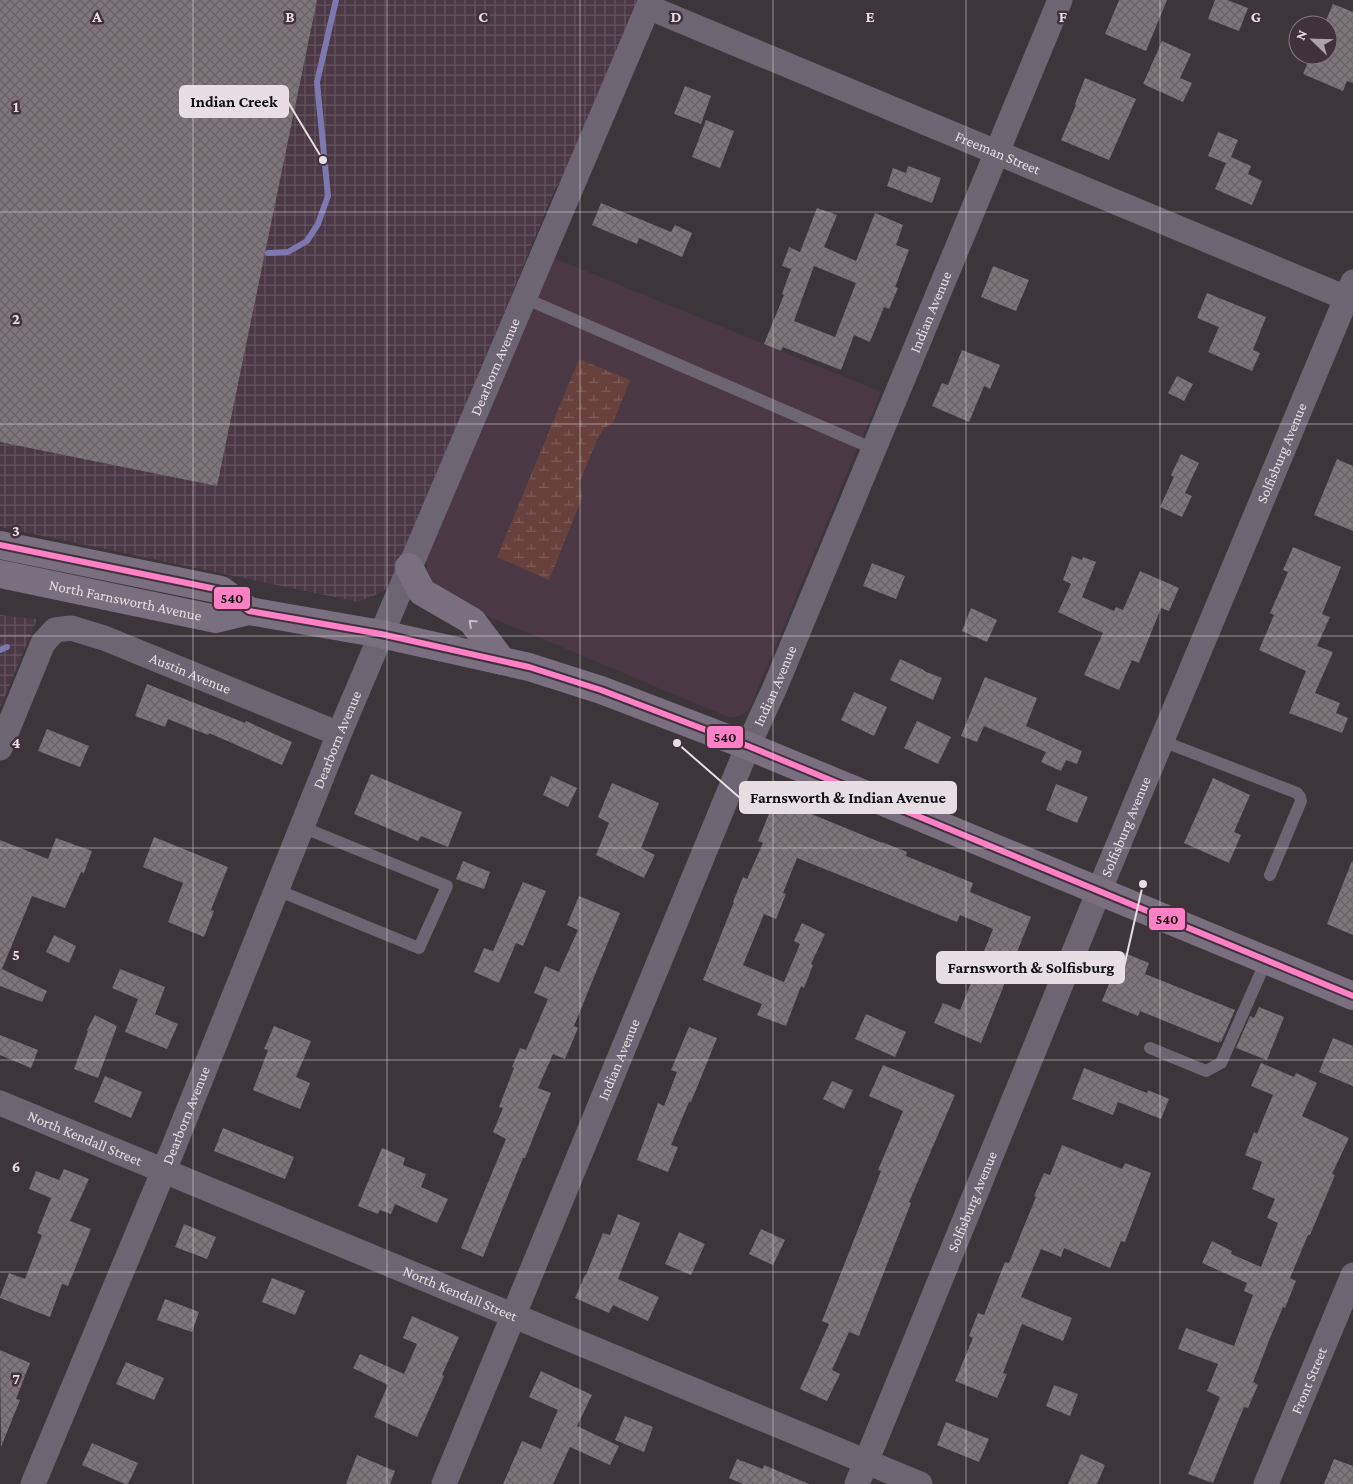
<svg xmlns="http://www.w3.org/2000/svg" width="1353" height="1484" font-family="'Crimson Pro',serif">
  <defs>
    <pattern id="industrial-grid" width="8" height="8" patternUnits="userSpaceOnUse" patternTransform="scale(1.25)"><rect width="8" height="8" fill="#4a3845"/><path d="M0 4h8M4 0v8" fill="none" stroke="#645460"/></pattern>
    <pattern id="wetland-marsh" width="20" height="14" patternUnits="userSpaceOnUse" patternTransform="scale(1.25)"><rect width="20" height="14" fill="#68413c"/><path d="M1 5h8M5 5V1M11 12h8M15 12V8" fill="none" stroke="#7e5c58"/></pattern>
    <pattern id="building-cross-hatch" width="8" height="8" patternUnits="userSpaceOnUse" patternTransform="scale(1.25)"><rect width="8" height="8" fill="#7e767a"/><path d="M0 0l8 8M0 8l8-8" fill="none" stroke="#676264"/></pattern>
  </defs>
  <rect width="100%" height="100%" fill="#3c363b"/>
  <path fill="#4a3845" d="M554,258L881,392L749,710L740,716L734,717H728L447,599L429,579L426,561Z"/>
  <g fill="url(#industrial-grid)">
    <path d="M0,0H662L626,86L555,189L394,580L383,592L358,602L0,527Z"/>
    <path d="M0,615L37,619L0,708Z"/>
  </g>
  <path fill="url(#wetland-marsh)" d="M579,359L630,380L613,423L604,428L596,442L580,481V486L582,498L549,580L497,557Z"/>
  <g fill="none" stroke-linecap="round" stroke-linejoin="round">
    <g stroke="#7d78af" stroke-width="6">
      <path d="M268,253L288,252L307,241L318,224L328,196L317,82L336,0"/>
      <path d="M0,650L7,647"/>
    </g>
  </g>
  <g fill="url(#building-cross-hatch)" fill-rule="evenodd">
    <path d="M0,0H317L217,486L0,442Z"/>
    <path d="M1119,0H1167L1146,51L1105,34Z"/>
    <path d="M1215,0H1227L1248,8L1239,31L1208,19Z"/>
    <path d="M1333,4L1353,12V83L1347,81L1343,91L1303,74L1311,55H1328V25H1324Z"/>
    <path d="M1162,41L1191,54L1180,78L1192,83L1183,102L1143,84Z"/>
    <path d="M1085,78L1136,99L1109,160L1061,140L1076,105L1075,104Z"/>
    <path d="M685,86L711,96L701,124L674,114Z"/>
    <path d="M706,120L734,131L720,168L692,157Z"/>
    <path d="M1218,132L1238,140L1231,157L1251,166L1248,174L1262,181L1252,205L1215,189L1226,163L1208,156Z"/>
    <path d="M908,166L941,178L932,203L887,186L893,168L906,173Z"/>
    <path d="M601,203L671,232L675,225L692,233L682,257L639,238L637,244L592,225Z"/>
    <path d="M817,208L837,215L824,247L856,261L875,213L903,225L896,245L909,250L895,287L898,288L889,309L884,307L870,342L854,335L841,370L783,347L781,351L764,344L784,295L782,294L791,269L782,266L789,247L800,252ZM814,266L856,283L835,337L794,321Z"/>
    <path d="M993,266L1029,280L1016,311L981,297Z"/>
    <path d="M1207,293L1266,317L1253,350L1260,353L1252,371L1208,352L1219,327L1197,318Z"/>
    <path d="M962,350L1000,365L990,389L984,386L969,422L932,406L942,383L948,385Z"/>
    <path d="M1177,376L1193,384L1184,401L1168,393Z"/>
    <path d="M1181,454L1199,463L1185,493L1192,496L1182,517L1160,507L1174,477L1171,475Z"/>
    <path d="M1337,459L1353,466V531L1314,515Z"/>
    <path d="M1293,547L1341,567L1322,614L1330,617L1317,646L1333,652L1315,693L1340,703L1336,713L1348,718L1342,733L1289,713L1306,671L1259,650L1274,615L1270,613L1288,572L1283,570Z"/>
    <path d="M1072,556L1082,560L1083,557L1096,562L1082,597L1114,611L1116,607L1123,610L1140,571L1179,588L1169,611L1161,608L1139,663L1132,660L1119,690L1084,675L1103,633L1058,612L1071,584L1063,580Z"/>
    <path d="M872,563L905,576L896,599L863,586Z"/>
    <path d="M971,608L997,620L987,642L962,631Z"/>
    <path d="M900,659L924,670V671L942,678L933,700L890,680Z"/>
    <path d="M985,677L1037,698L1026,726L1082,751L1077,764L1066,760L1061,771L1041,762L1046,752L984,726L977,742L961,736Z"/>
    <path d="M147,684L245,723L246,721L292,742L282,765L209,733L208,735L168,719L165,727L135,716Z"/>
    <path d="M854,692L887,707L874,736L841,720Z"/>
    <path d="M917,721L951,737L938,764L904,748Z"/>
    <path d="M47,729L89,746L80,767L38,751Z"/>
    <path d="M371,774L462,812L448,847L421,836L418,841L354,814Z"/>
    <path d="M551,776L577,788L568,807L543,795Z"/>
    <path d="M1213,778L1250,795L1234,832L1241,835L1229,863L1184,843Z"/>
    <path d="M612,783L659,803L641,848L655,855L644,878L596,855L609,823L598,817Z"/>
    <path d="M1056,784L1088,797L1077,823L1046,810Z"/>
    <path d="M775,799L882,843V842L907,852L906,856L973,883L970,892L1031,917L981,1043L934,1023L943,1003L960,1010L993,929L960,915L957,922L797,858L783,893L786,894L776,919L764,914L743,965L784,982L800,944L794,941L802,923L825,934L811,964L813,965L804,988L801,986L786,1026L757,1015L762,1004L703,980L734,902H733L743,877L747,879L763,843L758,841Z"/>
    <path d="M154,837L228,867L211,910L214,911L204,937L168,922L183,883L143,867Z"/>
    <path d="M56,838L92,851L84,873L81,872L65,908L32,896L2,969L47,991L42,1002L0,986V840L48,859Z"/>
    <path d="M463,861L490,872L484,889L456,879Z"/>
    <path d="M1352,861L1353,862V935L1327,924Z"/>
    <path d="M523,882L546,891L523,946L516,943L499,983L474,972L484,948L493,951Z"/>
    <path d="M579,896L620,913L574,1026L578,1028L565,1059L553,1054L538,1088L551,1093L525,1158H523L483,1257L461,1248L506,1139L493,1132L503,1108L499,1107L514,1068L512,1067L520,1048L526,1050L548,999L534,993L545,966L559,972L578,930L567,925Z"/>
    <path d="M54,935L76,946L69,963L46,952Z"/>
    <path d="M1122,952L1149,963L1145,974L1235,1010L1221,1042L1219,1041V1043L1140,1011L1138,1016L1102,1001Z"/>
    <path d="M120,969L165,987L155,1014L178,1024L167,1049L125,1032L138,999L112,988Z"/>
    <path d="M1259,1007L1284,1017L1267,1060L1236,1048L1250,1016L1254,1018Z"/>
    <path d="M866,1014L906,1032L895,1057L855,1039Z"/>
    <path d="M95,1015L117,1026L98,1078L74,1069L88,1031L87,1030Z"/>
    <path d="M274,1026L311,1041L296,1077L310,1083L300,1109L253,1090L268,1050L264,1049Z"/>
    <path d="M689,1027L717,1038L691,1102H689L671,1145L678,1147L668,1172L637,1160L658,1103L664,1106L677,1072L671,1070Z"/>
    <path d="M0,1035L38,1050L31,1068L0,1055Z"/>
    <path d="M1333,1038L1353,1046V1086L1319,1072Z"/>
    <path d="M1261,1063L1294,1077L1296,1073L1317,1083L1302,1116L1349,1138L1332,1174L1335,1175L1310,1235H1308L1290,1278L1296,1281L1285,1308L1283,1307L1270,1338L1253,1382L1258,1385L1248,1408L1244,1407L1213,1483L1188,1474L1220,1397L1207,1391L1218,1364L1178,1349L1186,1328L1234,1346L1253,1295L1244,1291L1247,1283L1202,1263L1212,1241L1232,1251L1231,1254L1261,1267L1278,1223L1267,1218L1275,1199L1252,1189L1262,1162L1245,1155L1254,1132L1257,1134L1273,1095L1251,1086Z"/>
    <path d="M883,1065L955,1095L909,1202L911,1203L859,1336L849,1332L832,1370L840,1374L827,1401L800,1389L829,1324L822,1321L881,1171L878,1170L903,1111L869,1096Z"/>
    <path d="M1084,1068L1147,1093L1148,1090L1169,1099L1161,1119L1118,1102L1113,1115L1072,1099Z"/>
    <path d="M105,1076L142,1092L131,1118L94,1102Z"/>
    <path d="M832,1081L853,1090L844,1109L823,1099Z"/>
    <path d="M223,1128L294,1157L285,1179L214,1151Z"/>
    <path d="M1062,1145L1122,1169L1125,1163L1151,1173L1125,1242L1121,1241L1110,1268L1064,1248L1061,1257L1041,1249L1021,1297L1072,1318L1063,1341L1022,1324L1003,1373L1007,1374L997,1398L955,1381L973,1338L969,1336L978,1313L984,1315L1005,1262L1009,1263L1036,1197L1034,1196L1044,1173L1050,1175Z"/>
    <path d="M382,1148L405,1158L403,1165L426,1174L421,1187L448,1199L437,1223L395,1204L391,1214L380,1210L378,1214L358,1206Z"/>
    <path d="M64,1169L89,1179L70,1221L91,1229L68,1286L62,1284L50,1317L0,1298V1297L9,1273L25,1279L42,1235L37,1233L51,1198L29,1189L36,1171L59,1180Z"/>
    <path d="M618,1214L640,1223L618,1279L659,1297L648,1321L613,1305L609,1313L575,1298L585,1275H586L603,1233L610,1235Z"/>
    <path d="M184,1224L216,1237L207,1259L175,1247Z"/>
    <path d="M761,1229L785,1240L773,1265L749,1254Z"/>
    <path d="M679,1232L705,1244L691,1275L665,1264Z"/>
    <path d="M272,1278L305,1291L295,1315L262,1302Z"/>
    <path d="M165,1299L199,1312L192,1332L157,1320Z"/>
    <path d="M412,1316L459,1337L442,1375L444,1376L417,1437L374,1417L388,1385L353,1368L360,1354L404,1374L417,1344L403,1338Z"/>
    <path d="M0,1350L30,1363L16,1399L20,1400L1,1447Z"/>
    <path d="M126,1362L164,1378L154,1400L116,1384Z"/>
    <path d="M541,1371L592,1395L577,1426L619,1446L610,1465L570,1447L553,1484H503L522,1441L541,1449L558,1410L529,1397Z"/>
    <path d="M1054,1385L1078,1394L1070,1416L1046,1406Z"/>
    <path d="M625,1416L653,1427L644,1452L615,1440Z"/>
    <path d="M946,1422L989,1439L979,1462L937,1445Z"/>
    <path d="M92,1443L138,1463L128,1484H125L82,1465Z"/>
    <path d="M1081,1454L1105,1465L1097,1484H1068Z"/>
    <path d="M357,1455L395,1471L390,1484H346Z"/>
    <path d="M737,1459L763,1469L764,1465L809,1484H743L729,1478Z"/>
    <path d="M1334,1459L1353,1466V1484H1324Z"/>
  </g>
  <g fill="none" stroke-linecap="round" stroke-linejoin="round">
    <g stroke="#6d6571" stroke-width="12">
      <path d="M524,298L874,449"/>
      <path d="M1162,741L1297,793L1300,797L1301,801L1270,875"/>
      <path d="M277,890L419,948L447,886L302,827"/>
      <path d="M1150,1048L1206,1071L1221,1063L1266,961"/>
    </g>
    <g stroke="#6d6571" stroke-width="25">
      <path id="s1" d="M648,7L1346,298"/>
      <path id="s2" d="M0,748L43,643L55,630L71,628L104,638L339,734"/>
      <path id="s3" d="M0,1103L920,1484"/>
      <path id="s4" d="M33,1484L174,1146L339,734L651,0"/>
      <path id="s5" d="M444,1484L748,746L776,685L1060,0"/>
      <path id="s6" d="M857,1484L1099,891L1353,282"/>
      <path id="s7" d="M1266,1484L1353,1275"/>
    </g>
    <g stroke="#796f7e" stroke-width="28">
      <path d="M0,545L221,590L249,611"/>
      <path d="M409,567L422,592L472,621L502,661"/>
      <path id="s8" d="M0,574L216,619L249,611L381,634L529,667L601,690L748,746L1353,996"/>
    </g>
    <defs>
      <path id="bus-1" d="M0,545L221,590L249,611L381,634L529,667L601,690L748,746L1353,996"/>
    </defs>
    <use href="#bus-1" stroke="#40323c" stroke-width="10"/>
    <use href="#bus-1" stroke="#ff80c5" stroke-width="6"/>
  </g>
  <defs><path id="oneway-chevron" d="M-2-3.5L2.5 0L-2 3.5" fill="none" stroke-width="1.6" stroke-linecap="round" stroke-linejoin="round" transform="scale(1.25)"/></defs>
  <use stroke="#c6bdc5" href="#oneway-chevron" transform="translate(472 623) rotate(-137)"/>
  <path fill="none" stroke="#e7dee4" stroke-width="1" stroke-opacity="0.55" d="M193,0V1484M387,0V1484M580,0V1484M773,0V1484M966,0V1484M1160,0V1484M0,212H1353M0,424H1353M0,636H1353M0,848H1353M0,1060H1353M0,1272H1353"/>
  <g text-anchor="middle" stroke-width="5" stroke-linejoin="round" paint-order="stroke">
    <g font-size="15" fill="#e7dee4" stroke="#40323c">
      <text dy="5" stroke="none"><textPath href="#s1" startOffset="379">Freeman Street</textPath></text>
      <text dy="5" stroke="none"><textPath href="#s5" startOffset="1269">Indian Avenue</textPath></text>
      <text dy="5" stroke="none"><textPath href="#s4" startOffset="1209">Dearborn Avenue</textPath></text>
      <text dy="5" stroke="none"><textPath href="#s6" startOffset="1115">Solfisburg Avenue</textPath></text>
      <text dy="5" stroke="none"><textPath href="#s8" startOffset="128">North Farnsworth Avenue</textPath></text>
      <text dy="5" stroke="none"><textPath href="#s2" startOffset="275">Austin Avenue</textPath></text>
      <text dy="5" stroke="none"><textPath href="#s5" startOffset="864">Indian Avenue</textPath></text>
      <text dy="5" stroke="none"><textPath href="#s4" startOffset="804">Dearborn Avenue</textPath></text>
      <text dy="5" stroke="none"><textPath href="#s6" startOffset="710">Solfisburg Avenue</textPath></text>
      <text dy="5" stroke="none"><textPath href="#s5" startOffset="459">Indian Avenue</textPath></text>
      <text dy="5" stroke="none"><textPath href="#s4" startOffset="399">Dearborn Avenue</textPath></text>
      <text dy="5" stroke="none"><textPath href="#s3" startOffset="92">North Kendall Street</textPath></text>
      <text dy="5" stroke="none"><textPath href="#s6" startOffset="305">Solfisburg Avenue</textPath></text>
      <text dy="5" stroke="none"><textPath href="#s3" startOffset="498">North Kendall Street</textPath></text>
      <text dy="5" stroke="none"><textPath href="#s7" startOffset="112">Front Street</textPath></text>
    </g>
  </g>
  <g font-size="16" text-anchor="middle" font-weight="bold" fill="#e7dee4" stroke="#40323c" stroke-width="5" stroke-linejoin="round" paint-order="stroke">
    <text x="97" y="22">A</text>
    <text x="290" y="22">B</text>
    <text x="483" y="22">C</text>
    <text x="676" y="22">D</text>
    <text x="870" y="22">E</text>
    <text x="1063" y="22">F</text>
    <text x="1256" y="22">G</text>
    <text x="16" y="112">1</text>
    <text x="16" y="324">2</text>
    <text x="16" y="536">3</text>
    <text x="16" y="748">4</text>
    <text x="16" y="960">5</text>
    <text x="16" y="1172">6</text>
    <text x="16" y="1384">7</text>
  </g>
  <path fill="none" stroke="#e7dee4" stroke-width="2" d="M323 160L288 102M677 743L740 798M1143 884L1124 967"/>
  <g fill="#e7dee4" stroke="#40323c" stroke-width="2">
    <circle cx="323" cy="160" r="5"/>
    <circle cx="677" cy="743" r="5"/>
    <circle cx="1143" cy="884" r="5"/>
  </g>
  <g fill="#e7dee4" stroke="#e7dee4" stroke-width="2">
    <rect x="180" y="86" width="108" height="31" rx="5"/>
    <rect x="740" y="782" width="216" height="31" rx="5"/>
    <rect x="937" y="952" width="187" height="31" rx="5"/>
  </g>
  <g font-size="16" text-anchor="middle" font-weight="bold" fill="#111">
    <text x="234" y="107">Indian Creek</text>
    <text x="848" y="803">Farnsworth &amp; Indian Avenue</text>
    <text x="1031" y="973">Farnsworth &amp; Solfisburg</text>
  </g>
  <g stroke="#40323c" stroke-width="2">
    <rect x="213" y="586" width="38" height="24" rx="5" fill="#ff80c5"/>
    <rect x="706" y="725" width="38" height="24" rx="5" fill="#ff80c5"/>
    <rect x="1148" y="907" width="38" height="24" rx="5" fill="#ff80c5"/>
  </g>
  <g font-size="14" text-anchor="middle" font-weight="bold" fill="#111">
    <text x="232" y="603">540</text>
    <text x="725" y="742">540</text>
    <text x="1167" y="924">540</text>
  </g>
  <g transform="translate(1313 40) rotate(293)"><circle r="24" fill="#40323c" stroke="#83777f"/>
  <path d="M0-4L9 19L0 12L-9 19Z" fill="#aba3a9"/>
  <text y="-8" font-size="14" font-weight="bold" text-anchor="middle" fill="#e7dee4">N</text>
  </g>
</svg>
